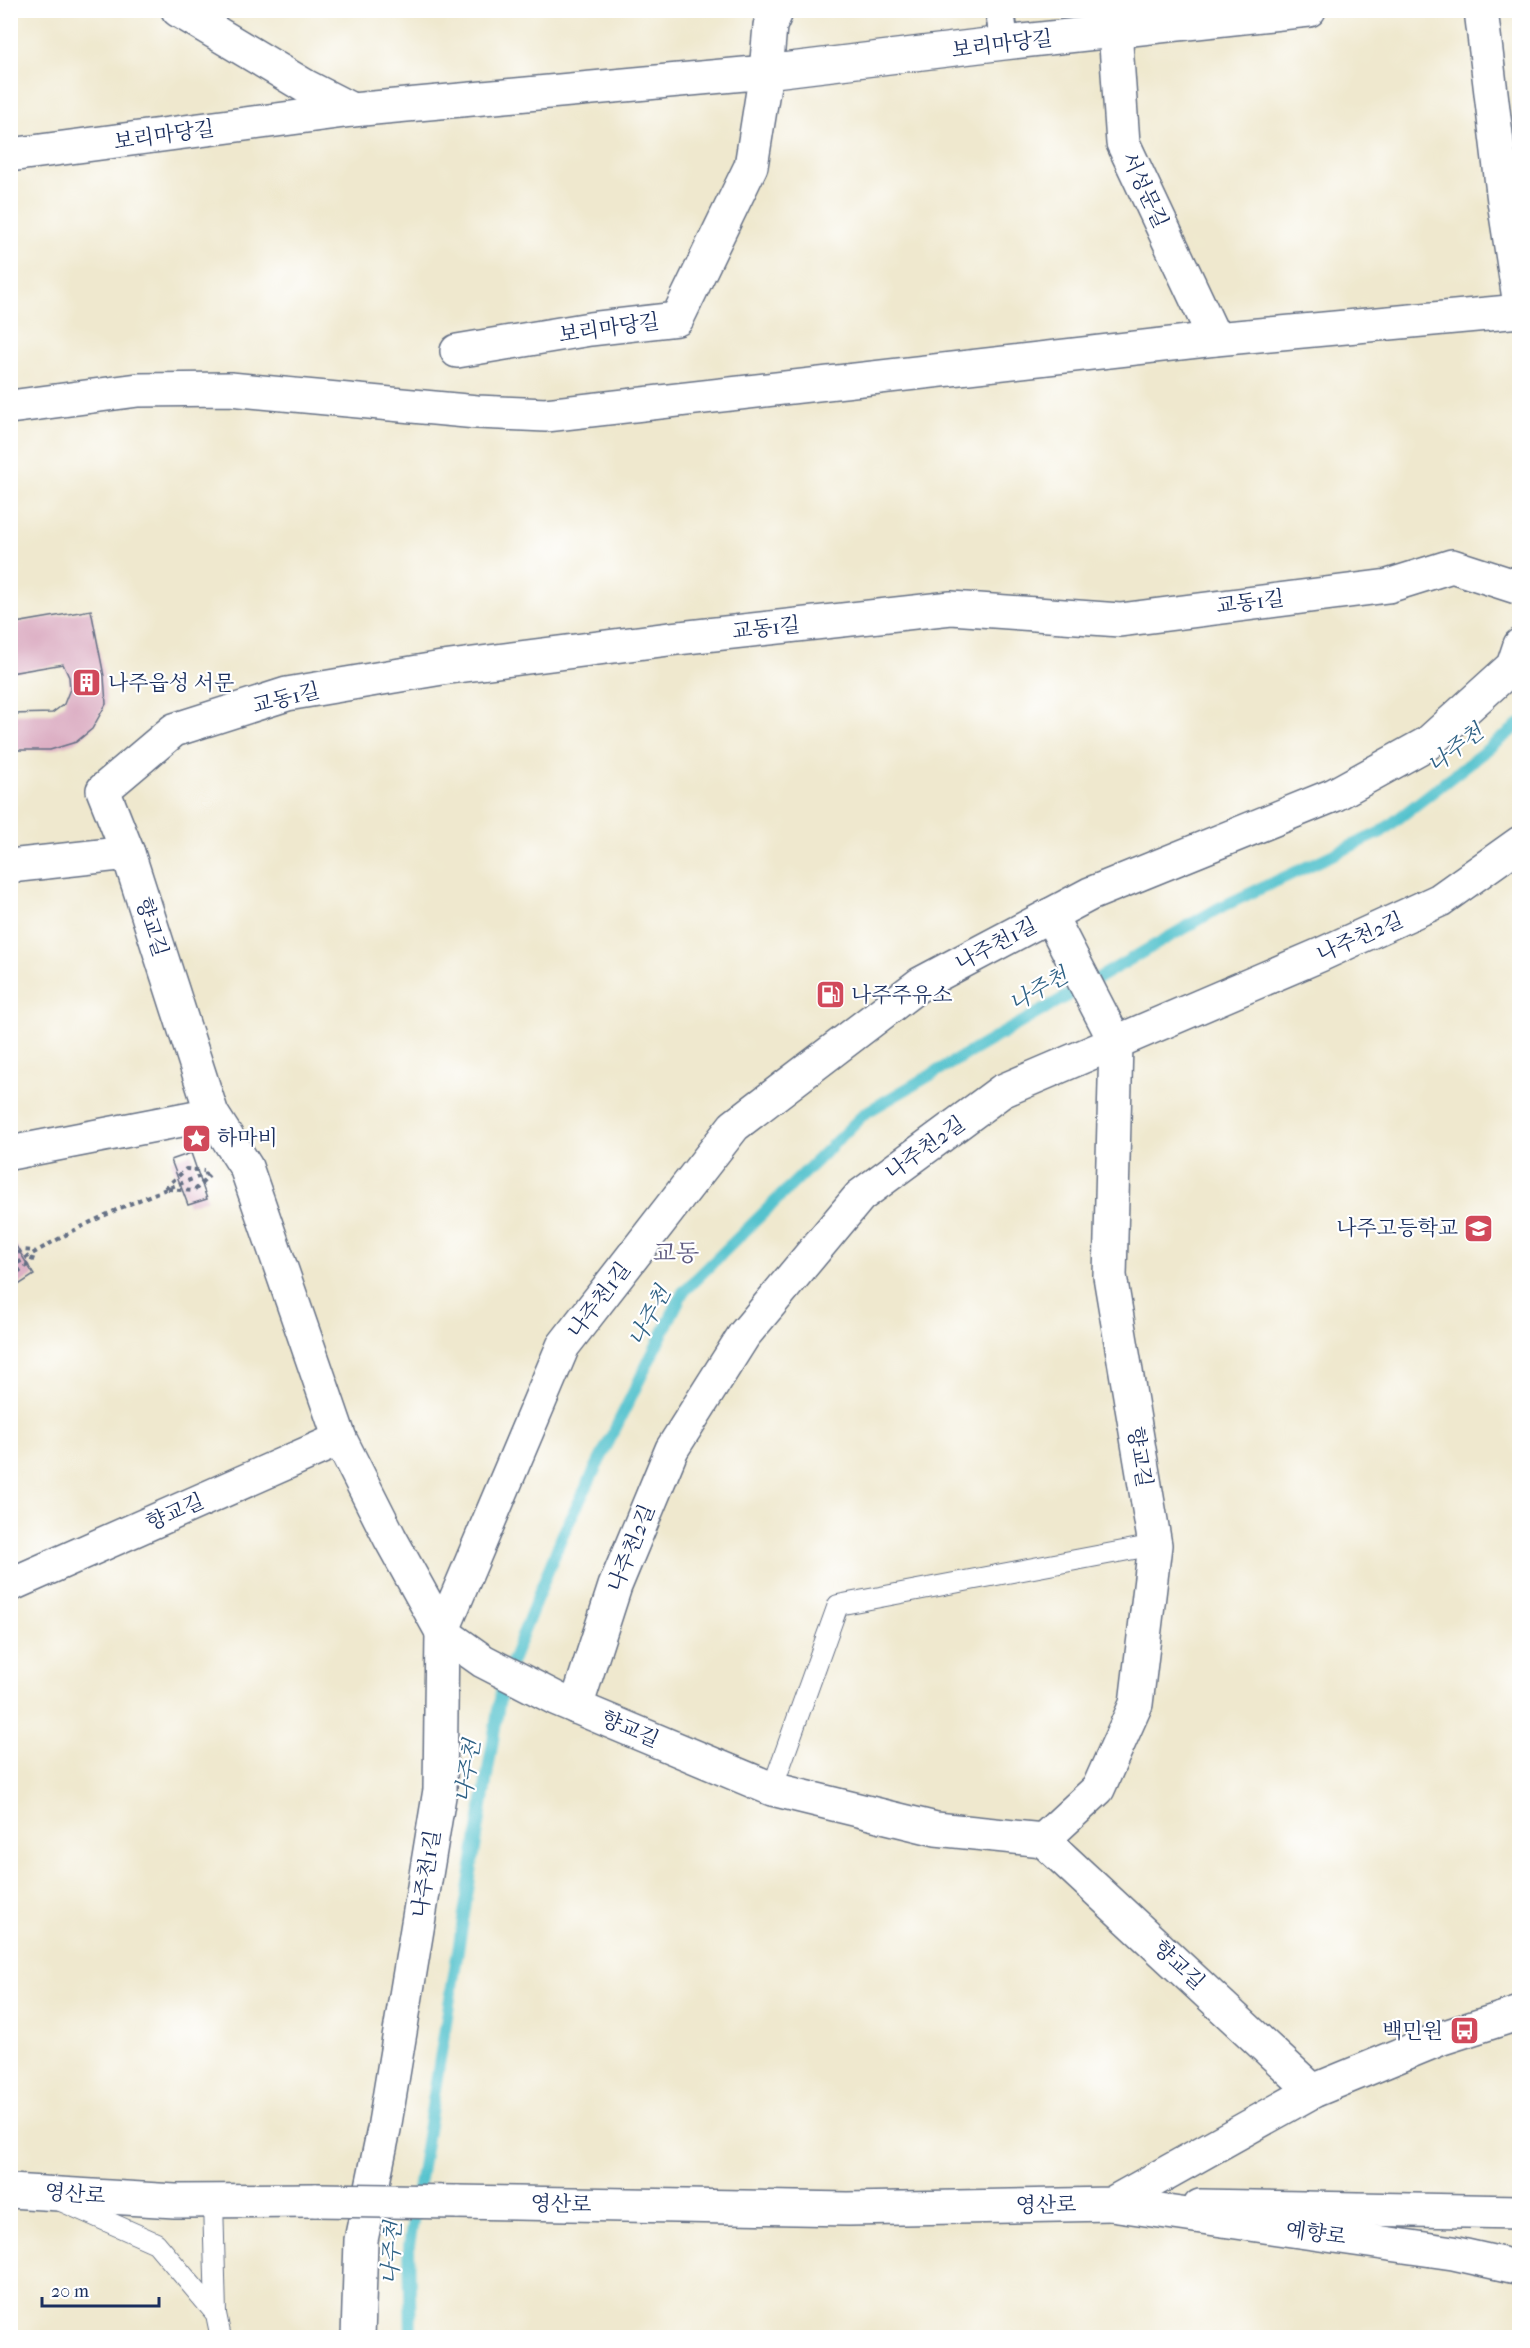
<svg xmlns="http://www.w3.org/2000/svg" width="1530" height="2348" font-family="'IM FELL French Canon','Noto Serif KR',serif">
  <rect width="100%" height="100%" fill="#fff"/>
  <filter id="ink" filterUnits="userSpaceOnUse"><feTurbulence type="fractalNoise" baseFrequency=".0167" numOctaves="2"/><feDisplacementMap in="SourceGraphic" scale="12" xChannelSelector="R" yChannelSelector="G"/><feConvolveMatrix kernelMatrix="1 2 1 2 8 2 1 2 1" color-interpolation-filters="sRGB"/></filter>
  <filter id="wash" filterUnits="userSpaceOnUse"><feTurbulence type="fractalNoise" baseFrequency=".008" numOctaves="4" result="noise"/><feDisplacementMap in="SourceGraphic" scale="24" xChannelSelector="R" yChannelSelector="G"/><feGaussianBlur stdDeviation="1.35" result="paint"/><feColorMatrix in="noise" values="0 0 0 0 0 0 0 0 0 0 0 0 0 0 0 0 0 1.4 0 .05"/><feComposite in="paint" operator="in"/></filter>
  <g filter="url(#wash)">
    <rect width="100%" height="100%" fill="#efe8ce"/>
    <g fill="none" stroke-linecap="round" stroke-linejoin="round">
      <path stroke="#55c2cd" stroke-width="12" d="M411,2338L409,2245L502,1686L562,1536L683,1292L865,1113L1219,908L1381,832L1520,724"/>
    </g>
    <g id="blocks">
      <g fill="#dcaec3">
        <path d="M91,610L104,676L106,704L92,729L76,742L50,750H10V714L52,713L64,704L70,689L69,677L63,664L10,673V624Z"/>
        <path d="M191,1153L207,1199L188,1205L171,1160Z"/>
        <path d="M14,1243L34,1275L17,1286L10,1276V1246Z"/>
      </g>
    </g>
  </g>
  <g filter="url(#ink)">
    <use href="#blocks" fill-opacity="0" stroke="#657085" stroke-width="1.5"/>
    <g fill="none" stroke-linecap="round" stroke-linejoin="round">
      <defs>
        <g id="service">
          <path d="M772,1789L838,1605L1155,1545"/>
          <path d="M61,2201L156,2243L216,2314L221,2338"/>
          <path d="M213,2201L216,2314"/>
        </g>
        <path id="pedestrian" d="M1000,10L1004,43"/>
        <g id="minor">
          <path d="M178,10L305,86L352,110"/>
          <path d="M1117,10L1115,31L1123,143L1215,339"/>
          <path d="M1481,10L1504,201L1520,305"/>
          <path d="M10,155L352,110L766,72L1004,43L1309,10"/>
          <path d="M457,351L590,329L677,319L751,166L766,72L770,26L777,10"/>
          <path d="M10,407L138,390L230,389L477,412L546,415L1215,339L1520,311"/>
          <path d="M128,853L103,790L174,730L287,694L442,668L669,639L951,608L1120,620L1388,586L1452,566L1520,588"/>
          <path d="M10,866L128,853L212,1114L246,1167L340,1439L390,1538L442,1632L483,1661L557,1699L772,1789L936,1829L1043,1840L1313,2091"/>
          <path d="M10,1153L212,1114"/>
          <path d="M10,1585L340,1439"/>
          <path d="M576,1707L615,1586L672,1449L744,1335L860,1196L1002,1091L1320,955L1440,900L1520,843"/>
          <path d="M1043,1840L1098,1789L1136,1704L1155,1545L1110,1276L1116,1043L1050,915"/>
          <path d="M358,2338L361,2240L384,2129L440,1790L442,1632L563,1346L734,1126L920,984L1090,894L1334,795L1428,743L1513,666L1520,645"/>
        </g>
        <path id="tertiary" d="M1200,2206L1520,2212"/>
        <g id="primary">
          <path d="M10,2191L175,2201L317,2200"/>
          <path d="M456,2202L848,2209L1111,2204L1313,2091L1442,2038L1520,2013"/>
          <path d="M1111,2204L1453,2253L1520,2268"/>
        </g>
      </defs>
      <use href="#service" stroke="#657085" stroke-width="22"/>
      <use href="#pedestrian" stroke="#657085" stroke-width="32"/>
      <use href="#minor" stroke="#657085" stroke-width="36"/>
      <use href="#tertiary" stroke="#657085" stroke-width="36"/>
      <use href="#primary" stroke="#657085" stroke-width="36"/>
      <g stroke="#657085" stroke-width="4" stroke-dasharray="4.5 4.5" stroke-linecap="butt">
        <path d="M165,1188L186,1169L204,1171"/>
        <path d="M168,1189L194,1191L209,1176"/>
        <path d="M10,1258L22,1250L35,1251"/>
        <path d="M10,1268C71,1228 138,1198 207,1174"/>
        <path d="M10,1277L31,1263L35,1252"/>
      </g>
      <use href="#service" stroke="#fff" stroke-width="20"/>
      <use href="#pedestrian" stroke="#fff" stroke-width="28"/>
      <use href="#minor" stroke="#fff" stroke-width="33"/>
      <use href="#tertiary" stroke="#fff" stroke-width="33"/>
      <use href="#primary" stroke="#fff" stroke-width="33"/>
      <defs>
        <path id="primary-bridge" d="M317,2200L456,2202"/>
      </defs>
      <use href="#primary-bridge" stroke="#657085" stroke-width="36" stroke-linecap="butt"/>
      <use href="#primary-bridge" stroke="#fff" stroke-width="33"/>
    </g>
  </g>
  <defs>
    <symbol id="building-square" viewBox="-11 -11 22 22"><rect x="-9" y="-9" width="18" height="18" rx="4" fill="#d1495b" stroke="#fff"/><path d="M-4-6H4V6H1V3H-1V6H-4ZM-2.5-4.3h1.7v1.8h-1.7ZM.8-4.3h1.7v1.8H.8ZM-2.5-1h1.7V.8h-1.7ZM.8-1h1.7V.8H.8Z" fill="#fff"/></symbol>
    <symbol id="fuel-square" viewBox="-11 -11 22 22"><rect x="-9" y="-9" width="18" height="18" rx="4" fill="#d1495b" stroke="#fff"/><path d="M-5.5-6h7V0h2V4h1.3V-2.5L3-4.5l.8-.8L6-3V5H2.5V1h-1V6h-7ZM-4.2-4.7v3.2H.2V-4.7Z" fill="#fff"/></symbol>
    <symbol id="sight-square" viewBox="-11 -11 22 22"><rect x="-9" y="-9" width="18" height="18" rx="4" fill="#d1495b" stroke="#fff"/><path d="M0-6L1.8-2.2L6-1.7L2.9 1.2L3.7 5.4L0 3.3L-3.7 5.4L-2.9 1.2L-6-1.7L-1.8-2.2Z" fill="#fff"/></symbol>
    <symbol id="school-square" viewBox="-11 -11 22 22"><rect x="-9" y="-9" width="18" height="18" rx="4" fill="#d1495b" stroke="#fff"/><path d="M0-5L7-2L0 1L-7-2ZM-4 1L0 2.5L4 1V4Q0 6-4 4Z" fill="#fff"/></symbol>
    <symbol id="bus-square" viewBox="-11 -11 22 22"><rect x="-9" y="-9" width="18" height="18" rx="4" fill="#d1495b" stroke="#fff"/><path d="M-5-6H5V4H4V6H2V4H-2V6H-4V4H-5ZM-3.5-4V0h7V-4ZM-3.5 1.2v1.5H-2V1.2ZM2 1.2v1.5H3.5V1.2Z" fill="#fff"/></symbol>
  </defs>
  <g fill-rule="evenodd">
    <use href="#building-square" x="70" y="666" width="33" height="33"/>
    <use href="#fuel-square" x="814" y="978" width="33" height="33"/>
    <use href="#sight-square" x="180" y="1122" width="33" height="33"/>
    <use href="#school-square" x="1462" y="1212" width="33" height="33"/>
    <use href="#bus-square" x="1448" y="2014" width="33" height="33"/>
  </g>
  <g text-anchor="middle" stroke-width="4.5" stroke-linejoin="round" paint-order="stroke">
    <g font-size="21" fill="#1b2f5e" stroke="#fff">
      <text transform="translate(1002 44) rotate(-7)" y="7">보리마당길</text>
      <text transform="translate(164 135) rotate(-8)" y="7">보리마당길</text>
      <text transform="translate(1145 190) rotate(65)" y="7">서성문길</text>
      <text transform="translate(609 328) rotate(-8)" y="7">보리마당길</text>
      <text transform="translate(1250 602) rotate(-7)" y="7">교동1길</text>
      <text transform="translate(766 628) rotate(-6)" y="7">교동1길</text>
      <text transform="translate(286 698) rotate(-14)" y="7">교동1길</text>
      <text transform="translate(152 927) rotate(72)" y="7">향교길</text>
      <text transform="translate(1360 937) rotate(-24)" y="7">나주천2길</text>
      <text transform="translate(996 944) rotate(-28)" y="7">나주천1길</text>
      <text transform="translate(925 1148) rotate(-36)" y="7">나주천2길</text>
      <text transform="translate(599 1300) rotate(-53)" y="7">나주천1길</text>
      <text transform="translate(1140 1457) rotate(81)" y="7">향교길</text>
      <text transform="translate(175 1512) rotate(-24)" y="7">향교길</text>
      <text transform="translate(631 1548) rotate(-68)" y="7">나주천2길</text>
      <text transform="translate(630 1729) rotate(23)" y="7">향교길</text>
      <text transform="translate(426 1874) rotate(-81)" y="7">나주천1길</text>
      <text transform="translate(1179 1965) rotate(43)" y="7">향교길</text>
      <text transform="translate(75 2194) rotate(4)" y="7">영산로</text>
      <text transform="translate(561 2204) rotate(1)" y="7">영산로</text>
      <text transform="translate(1046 2205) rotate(-1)" y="7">영산로</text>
      <text transform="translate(1316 2233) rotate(8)" y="7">예향로</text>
    </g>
    <g font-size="21" fill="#1b2f5e" stroke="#fff" text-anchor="start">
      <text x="108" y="690">나주읍성 서문</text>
      <text x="851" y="1002">나주주유소</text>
      <text x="217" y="1145">하마비</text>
      <text x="1458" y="1235" text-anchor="end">나주고등학교</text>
      <text x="1443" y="2038" text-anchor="end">백민원</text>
    </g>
    <g font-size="22" font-style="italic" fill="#2f6285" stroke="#fff">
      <text transform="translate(1455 748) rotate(-38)" y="8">나주천</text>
      <text transform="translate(1038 989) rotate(-30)" y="8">나주천</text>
      <text transform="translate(649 1316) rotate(-62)" y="8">나주천</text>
      <text transform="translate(467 1771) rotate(-81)" y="8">나주천</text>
      <text transform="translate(391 2253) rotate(-87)" y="8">나주천</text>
    </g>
    <g font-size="24" fill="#5f5b81" stroke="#fff">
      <text x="676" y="1261">교동</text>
    </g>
  </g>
  <rect width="1530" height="2348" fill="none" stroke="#fff" stroke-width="36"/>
  <path d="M42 2297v9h117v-9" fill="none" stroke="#1b2f5e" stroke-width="3"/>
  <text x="51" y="2297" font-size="18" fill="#1b2f5e" stroke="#ffffff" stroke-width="4.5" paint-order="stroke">20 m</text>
</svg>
